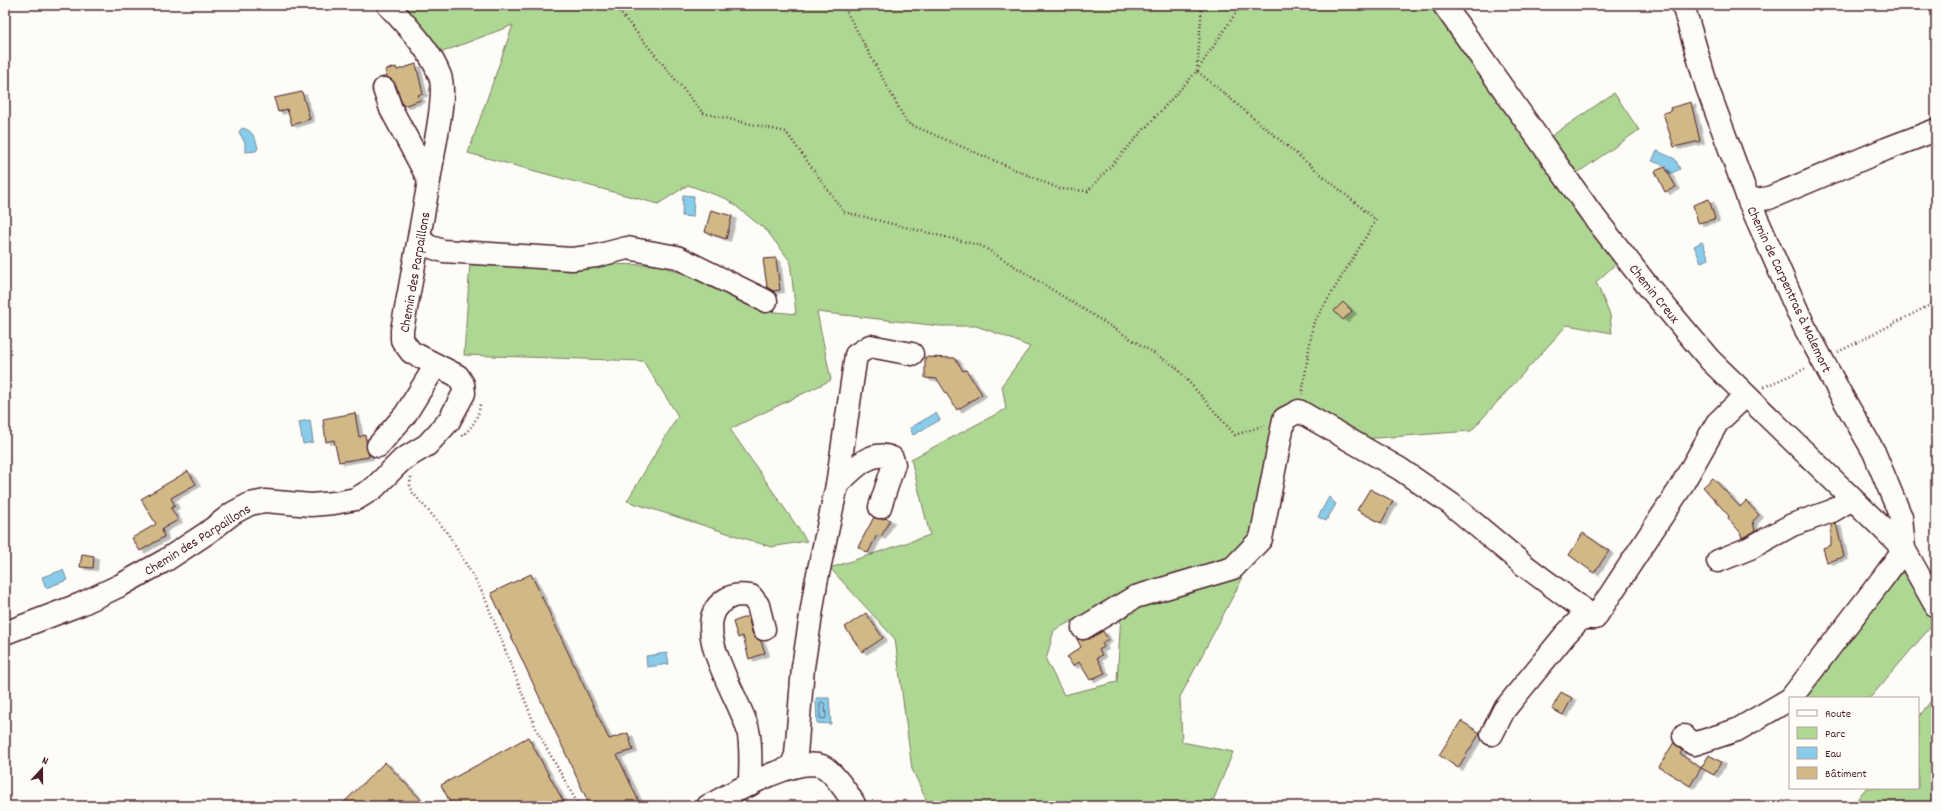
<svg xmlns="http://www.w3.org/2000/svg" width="1941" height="811" font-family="Dekko,sans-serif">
  <defs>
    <filter id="shadow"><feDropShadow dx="4.5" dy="2.5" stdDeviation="0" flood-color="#0004"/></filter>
  </defs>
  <rect width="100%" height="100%" fill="#fdfcf7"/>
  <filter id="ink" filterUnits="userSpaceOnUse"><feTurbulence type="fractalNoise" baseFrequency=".025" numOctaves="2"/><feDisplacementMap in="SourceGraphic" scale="8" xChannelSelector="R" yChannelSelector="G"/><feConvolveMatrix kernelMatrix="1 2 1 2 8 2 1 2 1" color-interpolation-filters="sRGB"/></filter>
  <g filter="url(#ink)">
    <g fill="#afd794" stroke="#7c7b60">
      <path d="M402,5H1428L1485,72L1619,261L1596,282L1610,315L1612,333L1567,325L1471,431L1363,439L1297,399L1278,408L1255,527L1235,559L1133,591L1054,630L1046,660L1064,695L1117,682L1121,614L1233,574L1242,579L1180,697L1182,742L1233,752L1213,801L1217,806H929L912,769L895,639L830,568L930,535L911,459L1006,409L1002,385L1030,347L1002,335L976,326H940L817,312L831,380L730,429L807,541L771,547L627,501L678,416L643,361L464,355L470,262L657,265L713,283L757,310L796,314L790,261L767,231L727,199L688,185L658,204L468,153L513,25L440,53Z"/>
      <path d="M1614,93L1639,130L1573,176L1547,139Z"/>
      <path d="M1903,572L1934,623L1870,698H1800Z"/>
      <path d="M1936,694V806H1852L1866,788H1918V718Z"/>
    </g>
    <g fill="#89ccea" stroke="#70879e">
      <path d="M242,128C253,130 255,138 258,148L256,151L245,152V143L239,132Z"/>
      <path d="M1657,151L1675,159L1680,169L1670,174L1666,166L1652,161Z"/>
      <path d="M683,195L694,196L693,217L682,216Z"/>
      <path d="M1702,242L1709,259L1701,262L1694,246Z"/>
      <path d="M936,413L940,420L913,435L910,428Z"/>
      <path d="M310,420L313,442L303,444L299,422Z"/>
      <path d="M1329,497L1336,504L1326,521L1318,517Z"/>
      <path d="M63,570L67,580L46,588L42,577Z"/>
      <path d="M667,653L669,664L647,667L646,656Z"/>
      <path d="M816,698H829L831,724L817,723Z"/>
    </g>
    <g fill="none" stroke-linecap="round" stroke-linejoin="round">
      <path stroke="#636477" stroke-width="1" d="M822,702L825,704L826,717L825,719L820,718V704Z"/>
    </g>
    <g fill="#d1b887" stroke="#4a1f2b" filter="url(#shadow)">
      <path d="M416,64L423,94L418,95L421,100L403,106L396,85L392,80L387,77L385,70L396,67L397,70Z"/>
      <path d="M302,92L310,119L292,125L287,109L278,112L274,98Z"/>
      <path d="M1691,102L1700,141L1674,147L1663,113L1671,111L1670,108Z"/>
      <path d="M1665,167L1676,187L1665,192L1655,171Z"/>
      <path d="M1709,199L1715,219L1698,223L1693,205Z"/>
      <path d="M711,210L732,216L726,239L705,232Z"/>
      <path d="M776,258L780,290L773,291L767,287L763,259Z"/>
      <path d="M1343,302L1352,311L1343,320L1334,311Z"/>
      <path d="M925,357L955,358L963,371L966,370L982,394L957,410L937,379L925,378Z"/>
      <path d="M355,413L359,437L365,435L369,457L339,462L334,440L326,442L323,419Z"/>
      <path d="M188,471L196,484L171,498L175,506L171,508L178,520L162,529L164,537L140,551L132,538L156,524L141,499Z"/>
      <path d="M1713,478L1740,507L1746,501L1759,515L1753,521L1755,531L1742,538L1740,532L1728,518L1729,516L1703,487Z"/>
      <path d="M1370,489L1393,501L1381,523L1357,510Z"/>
      <path d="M874,517L882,519L885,518L890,520L881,537L877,535L868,553L858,547Z"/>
      <path d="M1836,523L1844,557L1827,562L1823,548L1831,545V524Z"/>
      <path d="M1583,533L1609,551L1594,573L1569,555Z"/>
      <path d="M82,554L94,556L93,568L80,567Z"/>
      <path d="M531,574L609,739L628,733L633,750L617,755L641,806H590L491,593Z"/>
      <path d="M866,613L883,638L862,652L845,627Z"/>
      <path d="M748,616L752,632L755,638L761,641L765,653L749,659L743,636L738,638L733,622Z"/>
      <path d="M1103,631L1108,639L1102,643L1104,647L1099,650L1102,655L1097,658L1105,673L1090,680L1079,662L1073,666L1067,657L1081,647L1077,639L1083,640L1089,639Z"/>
      <path d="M1561,692L1572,698L1563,715L1552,709Z"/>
      <path d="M1461,721L1480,733L1458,768L1439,755Z"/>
      <path d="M528,737L566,806H452L441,785Z"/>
      <path d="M1674,742L1682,751L1680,754L1701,768L1690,786L1659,767Z"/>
      <path d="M1709,755L1721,762L1714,775L1701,768Z"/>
      <path d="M385,762L427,806H340L380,767Z"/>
    </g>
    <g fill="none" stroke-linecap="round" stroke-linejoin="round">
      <defs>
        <g id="minor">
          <path d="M1444,5L1591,213L1647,285L1710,360L1904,549"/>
          <path d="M1683,5L1707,87L1749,201L1804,326L1839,391L1874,452L1901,517L1904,549L1936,606"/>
          <path d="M384,89L391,109L429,180"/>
          <path d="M1749,201L1769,198L1886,149L1936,130"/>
          <path d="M420,239L428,246L443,251L572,259L596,256L627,248L677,257L766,301"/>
          <path d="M378,446L405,415L436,365"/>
          <path d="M837,485C851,471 871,448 892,458L894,464L880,507"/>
          <path d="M1718,561L1750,548L1792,525L1832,511L1852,499"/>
          <path d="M1083,628L1135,597L1233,568L1261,539L1284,419L1299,411L1400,469L1451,504L1524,565L1595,618L1679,490L1717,423L1745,396"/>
          <path d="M5,633L81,604L121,585L166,560L207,533L233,513L250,504L265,501L311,505L334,503L356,499L374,488L402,460L427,445L449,421L464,393L463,384L458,376L411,352L402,340V330C413,271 424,211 434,151C437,132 446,93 440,76C430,49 407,26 388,5"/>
          <path d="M1791,698L1883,578L1904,549"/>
          <path d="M1492,734L1504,710L1565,635L1581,618H1595"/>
          <path d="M1684,736L1694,744L1737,730L1790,699"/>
          <path d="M791,767L796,755L803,667L816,583L837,485L856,355L870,346L912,354"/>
          <path d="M750,785C750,767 752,747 748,730C741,700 691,631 720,604C729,595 738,594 751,596L758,605L764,629"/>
          <path d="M708,806C733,793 795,756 822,766C832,770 850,796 855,806"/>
        </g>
      </defs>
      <use href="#minor" stroke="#4a1f2b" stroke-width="25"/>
      <g stroke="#4a1f2b" stroke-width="2.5" stroke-dasharray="1 3" stroke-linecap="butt">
        <path d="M614,5L703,113L786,132L844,212L982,246L1176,367L1235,435L1265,425"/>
        <path d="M843,5L907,123L1060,189L1088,191L1197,71L1376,220L1313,324L1302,394"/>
        <path d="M1197,71L1241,5"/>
        <path d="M1197,71L1202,5"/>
        <path d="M1838,352L1936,302"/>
        <path d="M1764,387L1807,368"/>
        <path d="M462,436C472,428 479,417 480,404"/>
        <path d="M411,477L410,485L413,493L447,532L483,593L537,731L579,806"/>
      </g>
      <use href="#minor" stroke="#fdfcf7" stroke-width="22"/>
    </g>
  </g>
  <g text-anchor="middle" stroke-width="3.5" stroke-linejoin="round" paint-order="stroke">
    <g font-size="14" fill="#4a1f2b" stroke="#fdfcf7">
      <text transform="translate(414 272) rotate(-80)" y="5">Chemin des Parpaillons</text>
      <text transform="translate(1790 289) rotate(65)" y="5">Chemin de Carpentras à Malemort</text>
      <text transform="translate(1655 293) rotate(51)" y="5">Chemin Creux</text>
      <text transform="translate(197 539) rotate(-32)" y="5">Chemin des Parpaillons</text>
    </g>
  </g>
  <rect width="1941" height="811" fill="none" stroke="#fdfcf7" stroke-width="20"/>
  <rect x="10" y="10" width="1921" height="791" fill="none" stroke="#4a1f2b" stroke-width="1.5" filter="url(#ink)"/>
  <rect x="1789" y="697" width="130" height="92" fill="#fdfcf7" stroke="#b5a4a5"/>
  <rect x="1797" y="710" width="20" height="6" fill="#fdfcf7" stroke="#b5a4a5"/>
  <text x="1825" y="717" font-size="12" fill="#4a1f2b">Route</text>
  <rect x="1797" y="727" width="20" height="12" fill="#afd794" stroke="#b5a4a5"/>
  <text x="1825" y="737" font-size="12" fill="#4a1f2b">Parc</text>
  <rect x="1797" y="747" width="20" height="12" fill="#89ccea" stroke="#b5a4a5"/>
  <text x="1825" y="757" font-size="12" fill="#4a1f2b">Eau</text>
  <rect x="1797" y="767" width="20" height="12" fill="#d1b887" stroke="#b5a4a5"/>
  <text x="1825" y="777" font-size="12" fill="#4a1f2b">Bâtiment</text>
  <g transform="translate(42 769) rotate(21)" stroke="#fdfcf7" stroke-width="3" paint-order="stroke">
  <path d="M0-3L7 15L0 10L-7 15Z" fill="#4a1f2b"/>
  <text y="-6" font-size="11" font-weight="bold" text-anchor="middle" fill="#4a1f2b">N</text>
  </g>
</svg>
